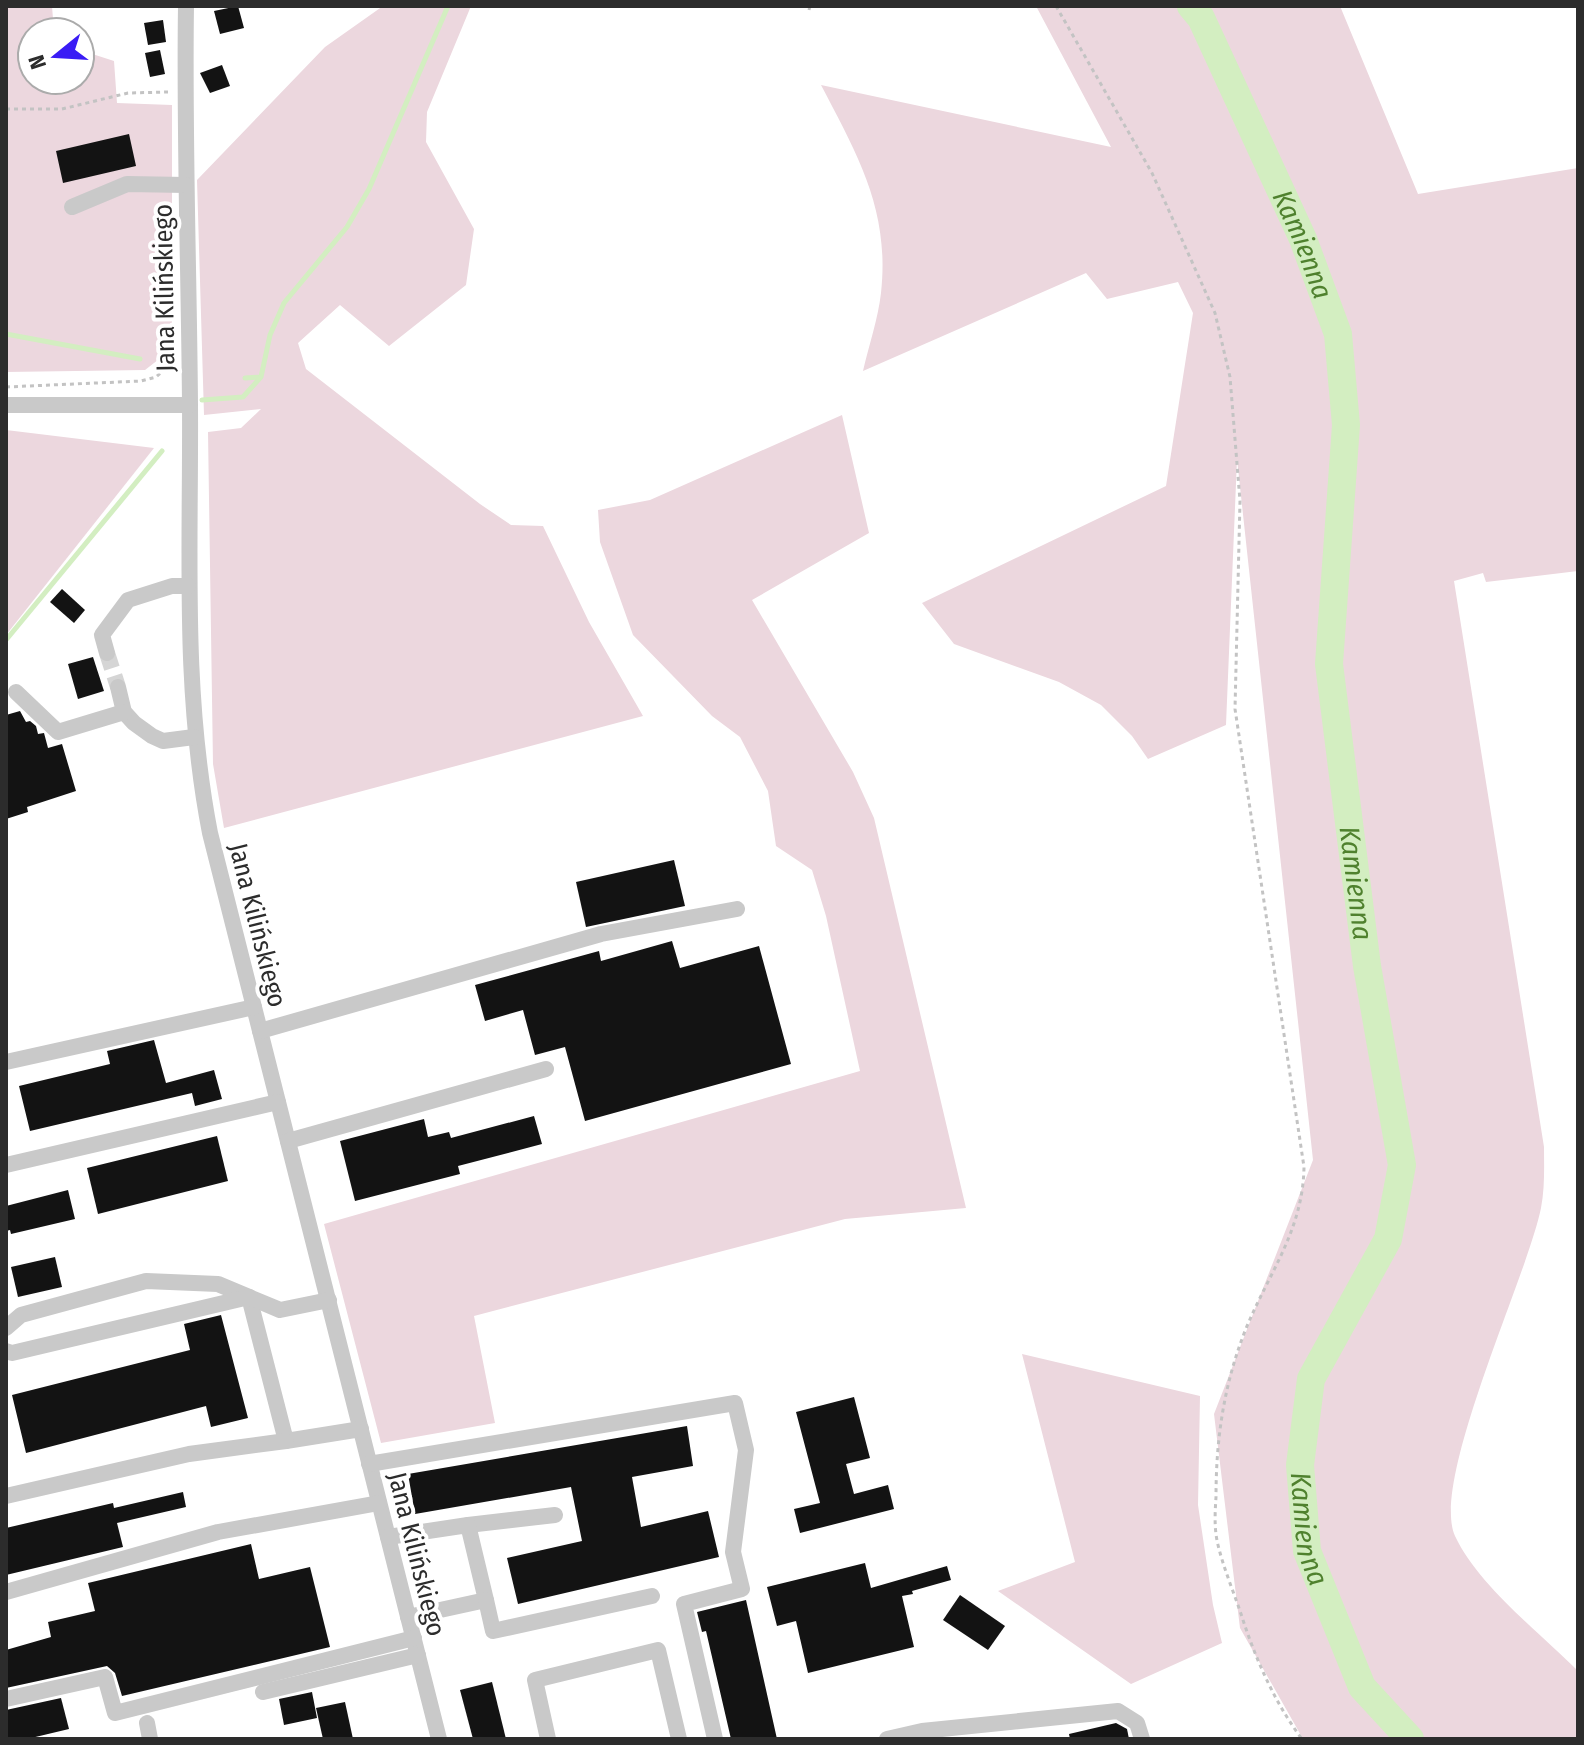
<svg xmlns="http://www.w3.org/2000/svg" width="1584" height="1745" font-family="'Fira Sans Condensed',sans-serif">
  <rect width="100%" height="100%" fill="#fff"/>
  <g fill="#ecd7de">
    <path d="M6,6H52L54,32H32V80H80V50L114,61L117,103L172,105V349L145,370L6,372Z"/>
    <path d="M383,6H471L427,112L426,142L474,229L466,285L389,346L340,305L298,343L306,369L480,504L511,525L543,526L589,622L643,716L224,828L213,764L208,432L241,428L261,409L204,415L197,180L325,47Z"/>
    <path d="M1036,6H1340L1418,194L1578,168V571L1486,582L1483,573L1454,581L1544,1147C1544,1166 1545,1188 1541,1208C1527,1277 1430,1481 1455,1536C1478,1585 1539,1632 1578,1671V1739H1303L1240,1628L1214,1414L1313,1160L1237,459L1226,725L1148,759L1132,736L1101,705L1059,682L954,644L922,603L1166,486L1193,313L1178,282L1107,299L1086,273L863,371C869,345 878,319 881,293C890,210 858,156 821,85L1111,147Z"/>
    <path d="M842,415L869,533L752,600L853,772L874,818L966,1208L845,1219L474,1316L495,1423L381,1443L324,1224L860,1071L826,916L812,870L776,846L768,791L740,737L712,716L633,635L600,542L598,510L650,500Z"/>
    <path d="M6,430L154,448L6,635Z"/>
    <path d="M1022,1354L1200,1396L1198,1505L1213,1605L1222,1643L1131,1684L998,1591L1075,1562Z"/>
  </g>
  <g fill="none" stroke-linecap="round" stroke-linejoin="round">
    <g stroke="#d3eec1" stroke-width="5">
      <path d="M6,334L140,359"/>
      <path d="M245,378L261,377L270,335L284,303L347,227L369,189L448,6"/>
      <path d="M202,400L243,397L260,378"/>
      <path d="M6,640L162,451"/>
    </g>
    <path stroke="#d3eec1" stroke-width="28" id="s1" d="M1191,6L1201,18L1303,239L1338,334L1346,425L1329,664L1367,966L1402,1165L1388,1239L1311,1379L1300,1465L1307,1551L1362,1687L1410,1739"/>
  </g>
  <g fill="#131313">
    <path d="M238,6L244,28L220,34L214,11Z"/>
    <path d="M163,20L166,42L148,45L144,23Z"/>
    <path d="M160,50L165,74L150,77L145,53Z"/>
    <path d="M222,65L230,86L210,93L200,73Z"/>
    <path d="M129,134L136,166L63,183L56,151Z"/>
    <path d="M62,589L85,610L74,623L50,602Z"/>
    <path d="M93,657L104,691L78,699L68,664Z"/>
    <path d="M20,711L26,722L30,721L36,726L38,734L44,733L48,748L62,744L76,791L27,807L28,812L6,819V715Z"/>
    <path d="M674,860L685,906L586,927L576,882Z"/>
    <path d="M672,941L680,968L759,946L791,1064L585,1121L565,1047L535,1055L523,1010L485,1021L475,985L599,951L601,961Z"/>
    <path d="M154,1040L166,1083L214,1070L222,1099L195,1106L192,1093L30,1131L19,1086L110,1064L107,1051Z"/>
    <path d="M534,1116L542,1144L458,1166L460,1174L355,1201L340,1141L424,1119L428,1137L449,1132L451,1138Z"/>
    <path d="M217,1136L228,1181L98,1214L87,1168Z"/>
    <path d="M68,1190L75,1219L11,1234L10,1230L6,1231V1206Z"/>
    <path d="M55,1257L62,1287L18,1297L11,1267Z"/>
    <path d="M221,1315L248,1418L211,1427L206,1406L26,1453L12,1395L190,1350L184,1324Z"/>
    <path d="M854,1397L870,1458L846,1464L854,1494L888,1485L894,1509L800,1533L794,1509L820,1503L796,1412Z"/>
    <path d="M687,1426L693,1466L632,1477L641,1527L708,1511L719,1557L518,1604L507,1558L582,1541L571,1487L415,1514L408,1474Z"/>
    <path d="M183,1492L186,1507L117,1523L123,1547L6,1575V1528L113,1503L114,1508Z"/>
    <path d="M251,1544L259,1579L310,1567L330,1647L122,1696L115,1673L107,1666L6,1688V1650L51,1637L48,1622L95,1611L88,1583Z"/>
    <path d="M865,1563L871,1588L947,1566L951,1580L912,1591L913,1594L902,1596L914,1647L808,1673L796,1621L777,1626L767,1587Z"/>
    <path d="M960,1595L1005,1626L988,1650L943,1620Z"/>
    <path d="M746,1600L777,1739H731L706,1631L702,1632L697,1612Z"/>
    <path d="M492,1682L506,1739H473L460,1690Z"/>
    <path d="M312,1692L317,1718L284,1725L279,1699Z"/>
    <path d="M61,1698L69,1729L27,1739H6V1710Z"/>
    <path d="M345,1702L353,1739H323L316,1708Z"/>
    <path d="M1116,1723L1127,1729L1129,1739H1070L1069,1734Z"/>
  </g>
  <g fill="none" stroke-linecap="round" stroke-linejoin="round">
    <path stroke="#d5d5d5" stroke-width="16" stroke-dasharray="16 8" stroke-linecap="butt" d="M107,653L118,687"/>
    <g stroke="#c3c3c3" stroke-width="3" stroke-dasharray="4 4" stroke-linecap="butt">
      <path d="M1056,6L1152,173L1215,313L1230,377L1240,501L1235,709L1304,1167C1303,1231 1268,1274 1245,1331C1224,1385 1216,1438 1216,1497C1215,1513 1214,1529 1218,1545C1224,1570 1235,1595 1243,1620C1257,1662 1275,1703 1302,1739"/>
      <path d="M809,10L810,6"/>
      <path d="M6,109H62L128,93L168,92"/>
      <path d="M6,387L141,381L156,377L175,360"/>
    </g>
    <g stroke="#c9c9c9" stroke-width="16">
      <path d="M186,6C184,139 189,272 190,405C191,550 182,689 210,833L439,1739"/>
      <path d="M72,207L127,184L186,185"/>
      <path d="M6,405H190"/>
      <path d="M107,653L102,635L128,600L172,586H188"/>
      <path d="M118,687L124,712L134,723L152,736L163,741L194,737"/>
      <path d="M16,692L58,732L124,712"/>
      <path d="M260,1031L601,934L737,909"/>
      <path d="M6,1062L254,1007"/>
      <path d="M288,1141L546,1069"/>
      <path d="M6,1165L278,1102"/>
      <path d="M6,1328L21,1315L146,1281L218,1284L249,1297L286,1441L361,1429"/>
      <path d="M6,1351L12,1353L249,1297L280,1310L329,1300"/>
      <path d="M369,1464L735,1403L746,1450L733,1552L742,1589L684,1604L715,1739"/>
      <path d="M6,1496L189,1454L286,1441"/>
      <path d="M468,1525L555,1515"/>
      <path d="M388,1537L468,1525L486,1600L408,1617"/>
      <path d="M6,1592L218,1532L379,1503"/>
      <path d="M486,1600L493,1631L652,1596"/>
      <path d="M263,1692L418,1655"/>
      <path d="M6,1699L105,1677L115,1713L414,1638"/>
      <path d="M147,1723L150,1739"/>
      <path d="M548,1739L535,1680L658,1650L679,1739"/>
      <path d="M887,1739L922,1731L1118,1711L1137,1723L1142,1739"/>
    </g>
  </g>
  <g text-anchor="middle" stroke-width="8" stroke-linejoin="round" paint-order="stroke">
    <g font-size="26" fill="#2c2c2c" stroke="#fff">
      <text transform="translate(164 288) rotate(-91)" y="9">Jana Kilińskiego</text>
      <text transform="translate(258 925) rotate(76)" y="9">Jana Kilińskiego</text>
      <text transform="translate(417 1554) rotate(76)" y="9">Jana Kilińskiego</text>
    </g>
    <g font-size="28" font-style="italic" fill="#4f812e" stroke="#fff">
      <text dy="10" stroke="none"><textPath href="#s1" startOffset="264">Kamienna</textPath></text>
      <text dy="10" stroke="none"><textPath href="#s1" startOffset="912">Kamienna</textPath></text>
      <text dy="10" stroke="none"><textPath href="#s1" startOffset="1584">Kamienna</textPath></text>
    </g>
  </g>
  <rect width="1584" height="1745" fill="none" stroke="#2c2c2c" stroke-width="16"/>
  <g transform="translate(56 56) rotate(252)"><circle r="38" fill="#ffffff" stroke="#ababab" stroke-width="2"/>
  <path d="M0-6L14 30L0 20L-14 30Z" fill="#3a1cf5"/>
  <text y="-12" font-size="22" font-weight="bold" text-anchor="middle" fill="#2c2c2c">N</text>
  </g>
</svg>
